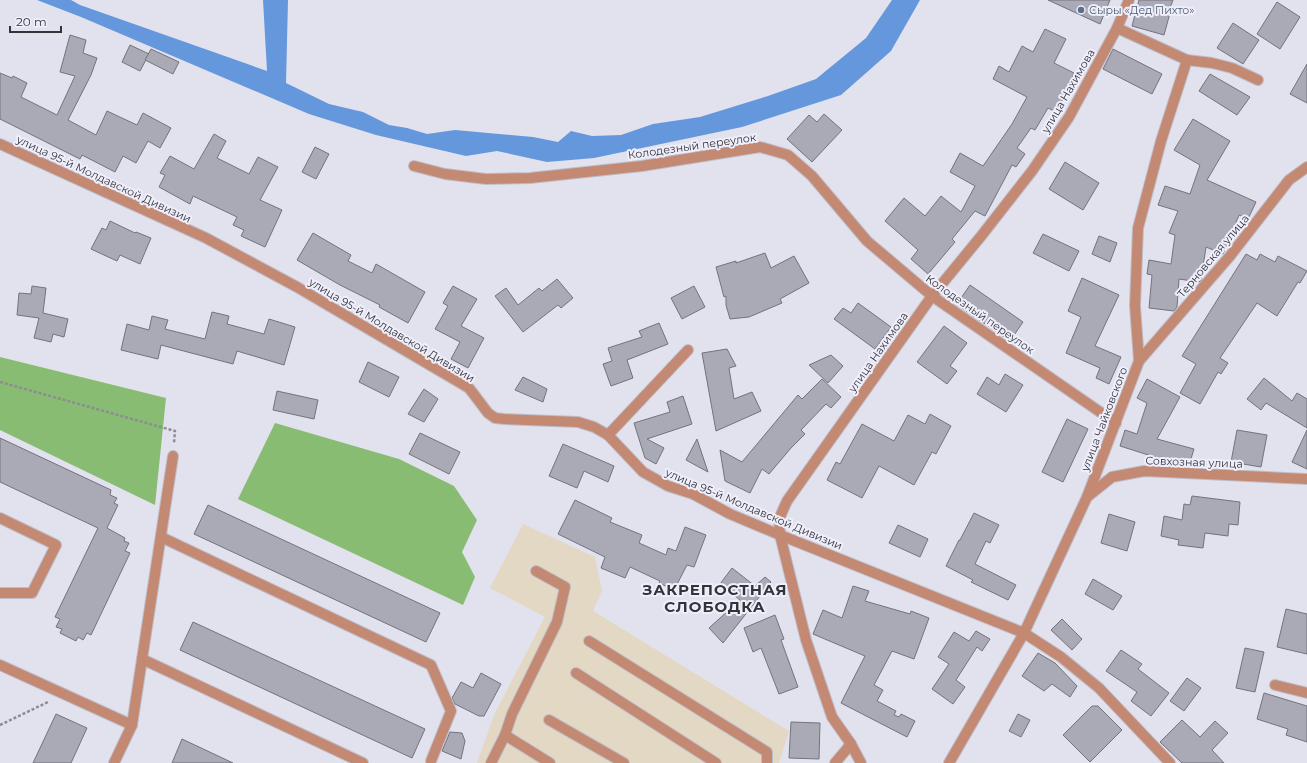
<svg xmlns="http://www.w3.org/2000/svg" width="1307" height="763" font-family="Montserrat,sans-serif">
  <rect width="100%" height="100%" fill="#e2e1ee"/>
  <path fill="#e2d8c3" d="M523,524L595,557L602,591L593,611L789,731L779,763H477L494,715L545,617L490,588Z"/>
  <g fill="#88bc72">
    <path d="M0,357L166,398L155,505L0,430Z"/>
    <path d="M275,423L399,459L454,486L477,520L462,552L475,577L463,605L238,499Z"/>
  </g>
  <path fill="#6597dc" d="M37,0H71L80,5L267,71L263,0H288L286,83L329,104L363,112L389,125L407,128L427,134L455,130L533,137L558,142L571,131L592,136L621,135L653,124L700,117L768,96L816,79L866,38L892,0H920L891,51L841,95L742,127L594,158L547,162L497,151L466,156L376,135L309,114L81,17Z"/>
  <g fill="#a9aab6" stroke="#73737e">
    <path d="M1048,0H1110L1100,24Z"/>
    <path d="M1139,0H1173L1168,13H1170L1164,35L1132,26Z"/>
    <path d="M1277,2L1300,17L1280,49L1257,34Z"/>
    <path d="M1233,23L1259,40L1243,64L1217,48Z"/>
    <path d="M1045,29L1066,39L1054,63L1074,73L1064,95H1065L1056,112L1048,108L1035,130L1031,128L1017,148L1025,154L1016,167L1012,165L985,216L975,211L952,239L955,242L928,274L911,259L918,250L885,221L904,198L925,216L941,196L961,212L975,186L950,172L960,153L983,166L1012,124L1027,97L993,79L999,66L1009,72L1022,46L1033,52Z"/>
    <path d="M70,35L86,40L83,53L97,58L91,75L68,120L96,135L107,111L137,125L143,113L171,128L160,148L148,141L136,163L123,156L115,172L82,155L80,159L0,119V73L12,78L13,76L27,83L21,97L57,115L75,76L60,72Z"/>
    <path d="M130,45L149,54L140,71L122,62Z"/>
    <path d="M151,49L179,62L173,74L145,60Z"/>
    <path d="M1113,49L1162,74L1152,94L1103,69Z"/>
    <path d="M1307,64V103L1290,94Z"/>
    <path d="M1210,74L1250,97L1237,115L1199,91Z"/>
    <path d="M824,114L842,130L812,162L787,139L809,115L817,122Z"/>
    <path d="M1193,119L1230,141L1207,180L1256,202L1248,219L1239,215L1223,254L1206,247L1201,280L1199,282L1179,279L1177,307L1174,311L1149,308L1152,275L1147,274L1149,260L1171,264L1175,235L1169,233L1178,211L1158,205L1165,186L1190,194L1200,165L1174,150Z"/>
    <path d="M214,134L226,141L217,158L249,174L258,157L278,167L260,200L282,210L265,247L241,236L244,230L233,225L237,217L193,196L190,204L159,187L165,175L160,173L170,156L194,169Z"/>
    <path d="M315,147L329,154L316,179L302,172Z"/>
    <path d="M1065,162L1099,183L1083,210L1049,189Z"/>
    <path d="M110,221L135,233L136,232L151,238L140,264L120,255L117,261L91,249L102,228L106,230Z"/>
    <path d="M313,233L351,255L348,261L372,273L376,264L425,292L408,323L379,307L380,305L340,285L297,260Z"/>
    <path d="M1043,234L1079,251L1069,271L1033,253Z"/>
    <path d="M1099,236L1117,243L1110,262L1092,254Z"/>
    <path d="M765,253L771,268L794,256L809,283L780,299L782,303L749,317L730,319L726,305V296L724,297L716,267L736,261V263Z"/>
    <path d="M1246,254L1257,260L1260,254L1275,262L1278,256L1307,271L1300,283L1298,282L1277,316L1257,303L1220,358L1228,363L1221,374L1218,372L1200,404L1180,393L1196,364L1182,356Z"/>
    <path d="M1082,278L1119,295L1095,346L1121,357L1109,384L1096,378L1100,368L1066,353L1081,317L1068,311Z"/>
    <path d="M557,279L573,298L561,308L558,305L523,332L495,296L506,288L518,305L539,288L542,291Z"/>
    <path d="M970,285L1023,322L1010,341L959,306V301Z"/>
    <path d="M32,286L46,288L43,313L68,319L64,337L53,334L51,342L34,338L39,318L17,315L19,293L31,294Z"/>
    <path d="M453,286L477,299L461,326L484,338L468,368L451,359L460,342L435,329L448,306L443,303Z"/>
    <path d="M694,286L705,307L682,319L671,298Z"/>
    <path d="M858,303L891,327L875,349L834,319L843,308L851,313Z"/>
    <path d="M212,312L229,316L227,324L264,334L269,319L295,327L284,365L237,351L233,364L161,345L158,359L121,350L127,324L149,330L152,316L168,320L165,329L205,339Z"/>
    <path d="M659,323L668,344L627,360L633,378L611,386L603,364L612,361L608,348L642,337L639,331Z"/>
    <path d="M944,326L967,343L950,366L957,371L947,384L917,362Z"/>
    <path d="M727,349L736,366L729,368L734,399L752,392L761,411L716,431L702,353Z"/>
    <path d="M831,355L843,366L828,383L809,365Z"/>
    <path d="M368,362L399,377L389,397L359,382Z"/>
    <path d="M1005,374L1023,385L1006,412L977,394L987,377L999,385Z"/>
    <path d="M523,377L547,389L543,402L515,390Z"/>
    <path d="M1264,378L1292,401L1297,393L1307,399V428L1266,403L1261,410L1247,399Z"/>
    <path d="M822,379L841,397L831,408L826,404L801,430L805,434L791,448L769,474L762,469L750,493L725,481L720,450L742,462L798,395L802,399Z"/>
    <path d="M1147,379L1180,397L1157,439L1194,449L1189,465L1161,457V459L1120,446L1125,430L1137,434L1147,403L1137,398Z"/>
    <path d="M424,389L438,399L424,422L408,414Z"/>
    <path d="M277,391L318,400L314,419L273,410Z"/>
    <path d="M683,396L692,424L647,439L664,448L656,464L645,458L634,423L670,412L667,402Z"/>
    <path d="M930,414L951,426L936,454L932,452L914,485L879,466L862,498L827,480L836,462L840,464L862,424L894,441L908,415L925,424Z"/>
    <path d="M1067,419L1088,429L1063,482L1042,472Z"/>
    <path d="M1237,430L1267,435L1261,467L1231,462Z"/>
    <path d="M1307,430V469L1292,462Z"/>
    <path d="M420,433L460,452L449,474L409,454Z"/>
    <path d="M0,438L111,490L110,495L117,498L114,503L118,505L107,528L125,538L124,541L129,543L125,551L130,553L91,635L87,633L83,640L78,637L76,641L60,633L62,629L56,627L60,619L55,617L98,528L0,482Z"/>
    <path d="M697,439L708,472L686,460Z"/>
    <path d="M563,444L614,466L608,482L584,471L577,488L549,476Z"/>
    <path d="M1192,496L1240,502L1238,525L1229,524L1228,536L1205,533L1203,548L1178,545L1179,540L1161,536L1164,516L1182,520L1184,504L1190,505Z"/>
    <path d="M575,500L612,518L610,522L642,535L639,543L666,555L668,548L676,551L685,527L706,535L694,567L687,565L674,590L659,583L660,581L630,567L625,578L601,568L605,557L558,534Z"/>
    <path d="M208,505L440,613L426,642L194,534Z"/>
    <path d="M974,513L999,525L990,543L986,541L975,564L1016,585L1008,600L971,582L973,580L946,566L959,540H960Z"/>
    <path d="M1109,514L1135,522L1127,551L1101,543Z"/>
    <path d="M898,525L928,539L920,557L889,543Z"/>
    <path d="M732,568L755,586L765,577L771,582L723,643L709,628L740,600L720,584Z"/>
    <path d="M1093,579L1122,596L1113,610L1085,594Z"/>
    <path d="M853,586L869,591L865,601L910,614L911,611L929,618L914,659L892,651L874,685L883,690L877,701L896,711L894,715L899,717L901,714L915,721L907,737L841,703L865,656L813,634L823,610L842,618Z"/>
    <path d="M1286,609L1307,614V654L1277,647Z"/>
    <path d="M775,615L784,639L781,640L798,687L779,694L761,648L753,652L744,628Z"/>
    <path d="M1062,619L1082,639L1072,650L1051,630Z"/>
    <path d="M193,622L425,729L412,758L180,650Z"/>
    <path d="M976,631L990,639L982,651L977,647L956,680L965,687L953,704L932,689L949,664L938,657L954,632L969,641Z"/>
    <path d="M1245,648L1264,652L1255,692L1236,688Z"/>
    <path d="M1121,650L1142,664L1138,669L1169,693L1151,716L1131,701L1137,692L1106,671Z"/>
    <path d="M1038,653L1055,663L1077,686L1070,697L1052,684L1044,691L1022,676Z"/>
    <path d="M481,673L501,684L484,716H479L455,704L452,698L461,682L473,688Z"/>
    <path d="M1187,678L1201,688L1184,711L1170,701Z"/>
    <path d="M1264,693L1307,706V742L1286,735L1288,729L1257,719Z"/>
    <path d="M1092,706H1098L1122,730L1090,762L1063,735Z"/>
    <path d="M56,714L87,728L71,763H33Z"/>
    <path d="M1018,714L1030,720L1021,737L1009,731Z"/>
    <path d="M1182,720L1200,737L1215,721L1228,733L1212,750L1224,763H1182L1160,742Z"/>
    <path d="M791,722L820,723L819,759L789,758Z"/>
    <path d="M450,732L462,733L465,741L461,759L442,751Z"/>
    <path d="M182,739L233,763H172Z"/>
  </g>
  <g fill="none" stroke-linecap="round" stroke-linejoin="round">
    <defs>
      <g id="service">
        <path d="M1187,60L1212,63L1232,68L1258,80"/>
        <path d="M414,166L445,174L486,179L530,178L642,166L760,147L788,155L812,176L867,241L932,296L1116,423"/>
        <path d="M608,435L688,350"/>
        <path d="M0,518L56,545L32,593H0"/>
        <path d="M780,535L1024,633L1061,657L1099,688L1170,763"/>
        <path d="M161,537L431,665L451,711L431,761"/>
        <path d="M589,641L767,752V763"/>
        <path d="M142,659L363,763"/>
        <path d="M0,665L132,725"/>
        <path d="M576,673L716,763"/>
        <path d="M1275,685L1307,693"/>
        <path d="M549,720L624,763"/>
        <path d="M505,735L550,763"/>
        <path d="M114,763L132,725L173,456"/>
        <path d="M491,763L505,735L512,714L557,622L565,587L536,571"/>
      </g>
      <g id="minor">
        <path d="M0,144L206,238L297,287L469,388L488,413L495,418L504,419L578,422L594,427L608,435L643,472L668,486L693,494L730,514L780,535"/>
        <path d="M1139,361L1230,256L1289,180L1307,167"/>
        <path d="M1087,497L1112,477L1144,471L1307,479"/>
        <path d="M835,763L851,744"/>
        <path d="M861,763L851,744L832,717L806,640L780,535L779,519L787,501L932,296L982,235L1032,171L1069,117L1117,28L1129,0"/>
        <path d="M949,763L1024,633L1087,497L1139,361L1135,306L1138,228L1161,141L1187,60L1117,28"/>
      </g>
    </defs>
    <use href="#service" stroke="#bfbeca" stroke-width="12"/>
    <use href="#minor" stroke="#bfbeca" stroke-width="12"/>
    <g stroke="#8d8c95" stroke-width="2.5" stroke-dasharray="3 2" stroke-linecap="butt">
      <path d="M0,382L175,431L174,443"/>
      <path d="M0,725L48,702"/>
    </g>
    <use href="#service" stroke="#c48972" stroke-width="10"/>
    <use href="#minor" stroke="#c48972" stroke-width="10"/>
  </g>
  <circle fill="#5c6f8a" stroke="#efeefb" stroke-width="1.5" cx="1081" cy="10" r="4"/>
  <g text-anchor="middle" stroke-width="4" stroke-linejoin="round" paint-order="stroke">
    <g font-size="11" fill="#4e5e75" stroke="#efeefb" text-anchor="start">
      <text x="1089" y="14">Сыры «Дед Пихто»</text>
    </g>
    <g font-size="11" fill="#343338" stroke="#efeefb">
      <text transform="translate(1068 91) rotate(-60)" y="4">улица Нахимова</text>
      <text transform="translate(692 146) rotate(-8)" y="4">Колодезный переулок</text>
      <text transform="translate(104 179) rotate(25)" y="4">улица 95-й Молдавской Дивизии</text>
      <text transform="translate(1213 256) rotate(-50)" y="4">Терновская улица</text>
      <text transform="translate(980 314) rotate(35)" y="4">Колодезный переулок</text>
      <text transform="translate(392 330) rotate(31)" y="4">улица 95-й Молдавской Дивизии</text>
      <text transform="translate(878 352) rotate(-55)" y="4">улица Нахимова</text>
      <text transform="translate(1104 419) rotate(-69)" y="4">улица Чайковского</text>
      <text transform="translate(1194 462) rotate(2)" y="4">Совхозная улица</text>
      <text transform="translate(754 509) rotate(23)" y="4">улица 95-й Молдавской Дивизии</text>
    </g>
    <g font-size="15" font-weight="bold" letter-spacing="1" fill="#343338" stroke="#efeefb">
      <text x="715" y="595">ЗАКРЕПОСТНАЯ<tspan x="715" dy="17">СЛОБОДКА</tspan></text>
    </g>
  </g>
  <path d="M10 26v6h51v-6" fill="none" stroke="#343338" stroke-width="2"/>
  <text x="16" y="26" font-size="12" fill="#343338" stroke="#efeefb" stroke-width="3" paint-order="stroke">20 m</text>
</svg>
